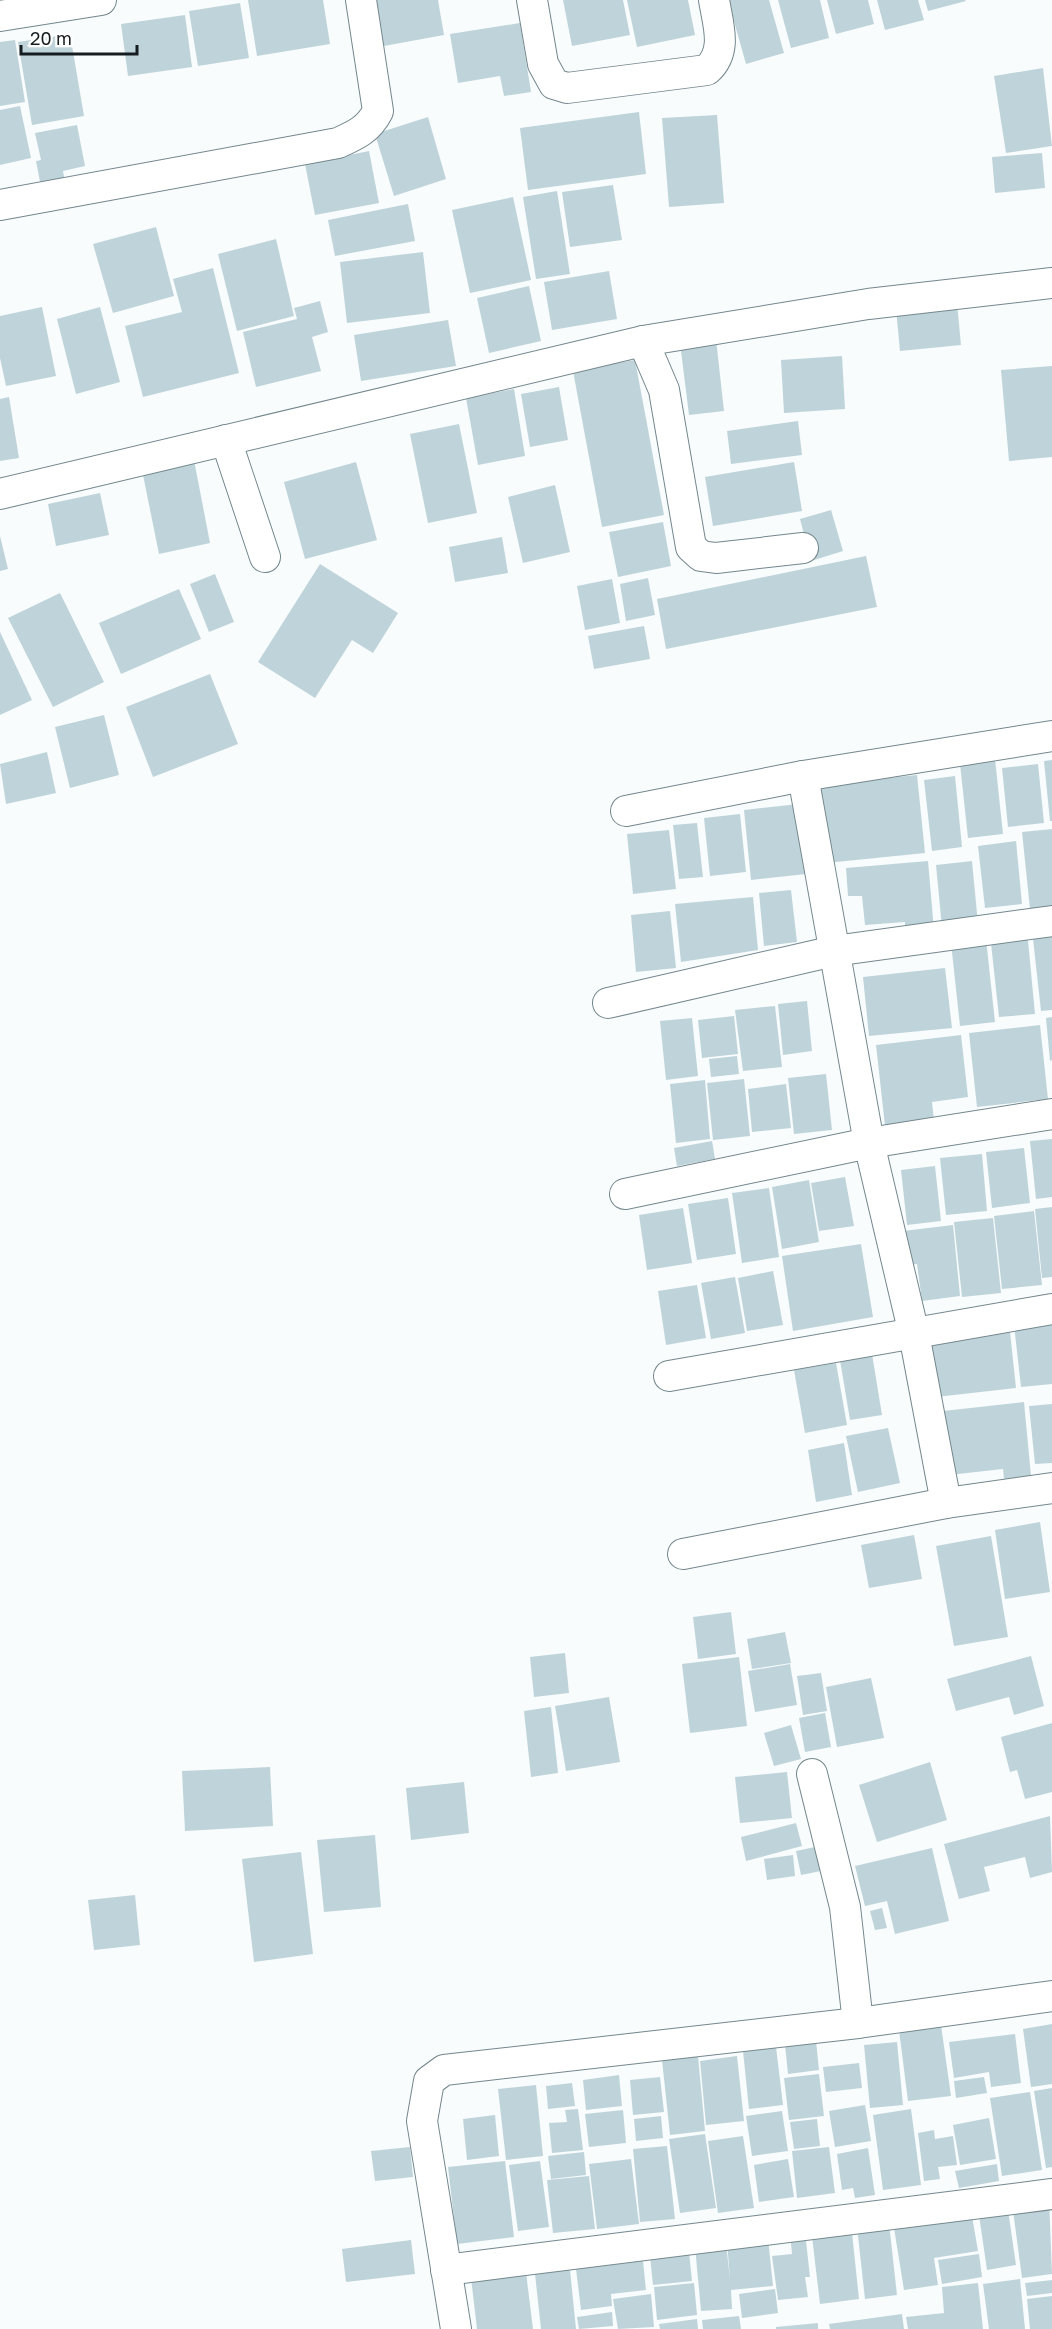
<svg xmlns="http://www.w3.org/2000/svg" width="1052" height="2329" font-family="'Golos Text',sans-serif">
  <rect width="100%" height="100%" fill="#f8fcfd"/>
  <g fill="#bfd4da">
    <path d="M248,0H323L330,44L257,56Z"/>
    <path d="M364,0H438L444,35L373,48Z"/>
    <path d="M563,0H623L630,35L572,46Z"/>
    <path d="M627,0H688L695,35L637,47Z"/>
    <path d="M728,0H769L784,53L746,64Z"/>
    <path d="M778,0H820L829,38L791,48Z"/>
    <path d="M827,0H868L874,24L836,34Z"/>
    <path d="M877,0H918L924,20L885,30Z"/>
    <path d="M925,0H965L966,1L928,11Z"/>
    <path d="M240,3L249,58L198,66L189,11Z"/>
    <path d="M185,15L192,67L128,76L121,24Z"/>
    <path d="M520,23L531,92L504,96L500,76L458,83L450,34Z"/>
    <path d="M70,34L84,116L32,125L18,42Z"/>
    <path d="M15,40L25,102L0,106V42Z"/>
    <path d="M1043,68L1052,146L1006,153L994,76Z"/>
    <path d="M20,106L31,158L0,165V110Z"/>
    <path d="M639,112L646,174L528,190L520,128Z"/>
    <path d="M717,115L724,203L669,207L662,118Z"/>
    <path d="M428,117L446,179L394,196L375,134Z"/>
    <path d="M77,125L85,166L63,171L65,182L41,187L36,161L41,160L35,133Z"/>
    <path d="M369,151L379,203L315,215L305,164Z"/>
    <path d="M1042,153L1045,188L995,193L992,157Z"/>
    <path d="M613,185L622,240L570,247L562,192Z"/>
    <path d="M557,191L570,274L536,279L523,197Z"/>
    <path d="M513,197L531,280L470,293L452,210Z"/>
    <path d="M408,204L415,241L335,256L328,220Z"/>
    <path d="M156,227L174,296L113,313L93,244Z"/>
    <path d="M276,239L294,316L237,331L218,254Z"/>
    <path d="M423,252L430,313L347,323L340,262Z"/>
    <path d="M213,268L239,373L143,397L125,326L182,312L173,279Z"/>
    <path d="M609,271L617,319L552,330L544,282Z"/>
    <path d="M529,286L541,341L489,353L477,298Z"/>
    <path d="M320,301L328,332L312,337L321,371L256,387L243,332L297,319L294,308Z"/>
    <path d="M957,303L961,345L900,351L896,309Z"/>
    <path d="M42,307L56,376L6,386L0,358V316Z"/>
    <path d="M100,307L120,382L76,394L57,319Z"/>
    <path d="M448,320L456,366L361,381L354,335Z"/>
    <path d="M716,339L724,411L689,415L680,343Z"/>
    <path d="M842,356L845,409L784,413L781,360Z"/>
    <path d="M635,360L664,515L602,527L573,371Z"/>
    <path d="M1052,366V457L1009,461L1001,370Z"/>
    <path d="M559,387L568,440L530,447L521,394Z"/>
    <path d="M514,389L525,456L478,465L466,398Z"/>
    <path d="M9,397L19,458L0,461V399Z"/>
    <path d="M798,421L802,455L731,464L727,431Z"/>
    <path d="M459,424L477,513L428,523L410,434Z"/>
    <path d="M194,460L210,543L159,554L142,470Z"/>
    <path d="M356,462L377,540L305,559L284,482Z"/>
    <path d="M794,462L802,511L713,526L705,477Z"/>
    <path d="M555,485L570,552L523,563L508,497Z"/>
    <path d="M100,493L109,535L56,546L48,504Z"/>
    <path d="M831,510L843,551L811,561L800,519Z"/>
    <path d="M663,522L671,566L618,577L609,532Z"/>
    <path d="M0,536L8,569L0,571Z"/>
    <path d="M502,537L508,573L455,582L449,547Z"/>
    <path d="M866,556L877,607L666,649L657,599Z"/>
    <path d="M320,564L398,613L373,653L352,640L315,698L258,662Z"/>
    <path d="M215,574L234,622L209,632L190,584Z"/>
    <path d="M648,578L655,615L626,621L620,584Z"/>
    <path d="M612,579L620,623L585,630L577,586Z"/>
    <path d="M179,589L201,639L121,674L99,623Z"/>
    <path d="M60,593L104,682L53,707L8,618Z"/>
    <path d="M644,626L650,659L594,669L588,636Z"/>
    <path d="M0,632L32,700L0,715Z"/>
    <path d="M210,674L238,744L153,777L126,707Z"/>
    <path d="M104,715L119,775L70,788L55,727Z"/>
    <path d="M47,752L56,793L6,804L0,764Z"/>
    <path d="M995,759L1003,834L968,838L960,764Z"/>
    <path d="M1052,760V821H1050L1044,761Z"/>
    <path d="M1038,764L1044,823L1008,827L1002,768Z"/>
    <path d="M917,775L925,853L826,863L817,785Z"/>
    <path d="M955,776L962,847L932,851L924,780Z"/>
    <path d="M798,804L806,874L751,880L744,810Z"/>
    <path d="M740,814L746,872L710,876L704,818Z"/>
    <path d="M697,823L703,877L679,879L673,825Z"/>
    <path d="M1052,829V907L1030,909L1022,832Z"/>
    <path d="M669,830L676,889L633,894L627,834Z"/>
    <path d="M1016,841L1022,904L985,908L978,846Z"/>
    <path d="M928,861L934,930L905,932V922L865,925L862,896H848L846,868Z"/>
    <path d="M972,861L978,924L942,928L936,865Z"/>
    <path d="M791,890L797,942L764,946L759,893Z"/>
    <path d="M753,897L758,950L681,962L675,904Z"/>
    <path d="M670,911L676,968L636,972L631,915Z"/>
    <path d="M1052,928V1010L1041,1011L1032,930Z"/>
    <path d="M1027,930L1035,1014L999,1017L990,934Z"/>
    <path d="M986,939L995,1022L960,1026L951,943Z"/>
    <path d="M945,968L952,1028L869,1036L863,977Z"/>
    <path d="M807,1001L812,1051L783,1055L778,1004Z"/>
    <path d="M775,1006L782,1067L743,1071L735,1010Z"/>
    <path d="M734,1016L738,1054L702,1058L698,1020Z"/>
    <path d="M1052,1017V1060L1050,1061L1046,1018Z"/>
    <path d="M692,1018L698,1076L666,1080L660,1021Z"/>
    <path d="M1040,1025L1048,1099L977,1107L969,1033Z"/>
    <path d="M961,1035L968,1097L932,1102L934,1120L885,1126L876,1045Z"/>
    <path d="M737,1056L739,1074L711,1077L709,1059Z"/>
    <path d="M826,1074L832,1130L794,1134L788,1078Z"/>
    <path d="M744,1079L750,1136L713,1140L707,1083Z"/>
    <path d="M705,1080L710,1139L676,1143L670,1084Z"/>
    <path d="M786,1084L791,1128L752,1132L748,1089Z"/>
    <path d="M1052,1139V1197L1036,1199L1030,1141Z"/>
    <path d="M712,1141L715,1159L677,1166L674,1148Z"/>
    <path d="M1024,1148L1030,1203L992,1208L986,1152Z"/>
    <path d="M982,1154L987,1211L946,1215L940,1158Z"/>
    <path d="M935,1166L941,1221L907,1225L901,1170Z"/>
    <path d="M845,1177L854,1226L819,1231L811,1183Z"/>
    <path d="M809,1180L819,1242L782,1249L772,1187Z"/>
    <path d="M769,1188L779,1257L742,1263L732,1193Z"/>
    <path d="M728,1198L736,1254L697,1260L688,1204Z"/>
    <path d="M1052,1207V1277L1042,1278L1035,1209Z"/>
    <path d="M683,1208L692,1263L647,1270L639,1215Z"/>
    <path d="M1034,1211L1042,1285L1002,1289L994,1216Z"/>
    <path d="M993,1218L1001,1293L962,1297L954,1222Z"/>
    <path d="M953,1225L960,1296L922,1301L917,1264L906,1265L903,1231Z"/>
    <path d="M861,1244L873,1317L793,1331L782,1256Z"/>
    <path d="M773,1271L783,1325L747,1331L738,1278Z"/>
    <path d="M735,1277L745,1333L711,1339L701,1283Z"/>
    <path d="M697,1285L706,1338L666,1345L658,1291Z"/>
    <path d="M1052,1320V1384L1021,1387L1014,1325Z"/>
    <path d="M1010,1332L1016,1388L936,1397L930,1340Z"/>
    <path d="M872,1354L882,1415L850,1420L840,1360Z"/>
    <path d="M836,1363L847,1425L805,1433L794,1370Z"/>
    <path d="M1024,1402L1031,1476L1004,1479L1003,1469L949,1475L943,1411Z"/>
    <path d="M1052,1404V1463L1035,1464L1029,1406Z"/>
    <path d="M888,1428L900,1483L858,1492L846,1436Z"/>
    <path d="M844,1443L852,1495L816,1502L808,1450Z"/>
    <path d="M1040,1522L1050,1592L1005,1599L995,1530Z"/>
    <path d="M914,1535L922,1579L869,1588L861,1545Z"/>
    <path d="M991,1536L1008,1637L954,1646L936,1546Z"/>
    <path d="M731,1612L736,1654L698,1659L693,1617Z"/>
    <path d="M785,1632L791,1663L752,1669L747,1639Z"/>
    <path d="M565,1653L569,1693L534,1697L530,1657Z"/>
    <path d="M1031,1656L1044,1706L1014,1715L1009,1697L956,1711L947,1679Z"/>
    <path d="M739,1657L747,1726L690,1733L682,1664Z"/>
    <path d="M790,1664L797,1705L755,1712L748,1671Z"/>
    <path d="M821,1673L827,1711L803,1715L797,1676Z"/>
    <path d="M871,1678L884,1738L837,1747L826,1687Z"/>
    <path d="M609,1697L620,1762L566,1771L555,1706Z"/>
    <path d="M551,1707L558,1773L531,1777L524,1711Z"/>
    <path d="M825,1713L831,1747L805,1752L799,1718Z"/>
    <path d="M1052,1723V1792L1025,1799L1017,1770L1010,1772L1001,1737Z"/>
    <path d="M791,1725L801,1759L774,1766L764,1733Z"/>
    <path d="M930,1762L947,1820L877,1842L859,1785Z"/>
    <path d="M270,1767L273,1826L185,1831L182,1771Z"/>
    <path d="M787,1772L792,1818L740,1823L735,1777Z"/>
    <path d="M464,1782L469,1833L411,1840L406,1788Z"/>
    <path d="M1050,1816L1052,1872L1030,1878L1025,1857L984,1867L990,1891L959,1899L944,1844Z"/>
    <path d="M796,1823L802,1846L746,1861L741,1837Z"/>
    <path d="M375,1835L381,1907L324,1912L317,1840Z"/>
    <path d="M815,1847L821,1871L801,1875L796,1851Z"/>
    <path d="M932,1848L949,1921L895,1934L887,1901L865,1906L855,1866Z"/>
    <path d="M301,1852L313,1954L254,1962L242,1859Z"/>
    <path d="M793,1855L795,1876L767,1880L764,1859Z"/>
    <path d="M135,1895L140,1945L94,1950L88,1900Z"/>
    <path d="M882,1908L887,1928L875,1930L870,1911Z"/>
    <path d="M1052,2024V2084L1031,2087L1023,2029Z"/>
    <path d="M941,2025L951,2096L908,2101L899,2030Z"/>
    <path d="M1015,2034L1021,2083L991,2087L989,2072L954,2078L949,2042Z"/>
    <path d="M816,2041L819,2070L788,2074L785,2045Z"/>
    <path d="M897,2042L903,2105L870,2108L864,2045Z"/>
    <path d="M776,2047L783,2105L749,2109L743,2051Z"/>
    <path d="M698,2056L705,2131L670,2135L662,2060Z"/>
    <path d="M737,2056L744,2121L706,2125L700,2061Z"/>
    <path d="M859,2063L862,2088L826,2092L823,2067Z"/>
    <path d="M819,2074L824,2116L789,2120L784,2078Z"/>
    <path d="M619,2075L622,2106L586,2110L583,2080Z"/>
    <path d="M660,2077L664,2112L633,2115L630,2080Z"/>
    <path d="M984,2077L987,2093L956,2098L954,2081Z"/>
    <path d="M572,2083L575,2106L548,2109L546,2086Z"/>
    <path d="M536,2085L543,2156L506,2160L498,2089Z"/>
    <path d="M1052,2088V2167L1046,2168L1034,2091Z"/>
    <path d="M1030,2092L1042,2170L1002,2176L990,2098Z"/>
    <path d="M865,2105L871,2141L835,2147L829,2111Z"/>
    <path d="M578,2109L583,2150L552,2153L549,2123L567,2122L565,2110Z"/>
    <path d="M911,2109L921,2185L883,2190L873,2115Z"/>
    <path d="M623,2110L626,2143L589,2147L585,2114Z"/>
    <path d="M782,2111L788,2151L752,2156L746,2116Z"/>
    <path d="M495,2115L499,2156L467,2160L463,2119Z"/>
    <path d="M661,2116L663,2138L636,2141L634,2119Z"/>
    <path d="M989,2118L996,2159L960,2165L953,2125Z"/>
    <path d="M817,2119L820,2146L794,2149L790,2122Z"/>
    <path d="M934,2130L935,2139L953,2136L957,2165L938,2167L940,2179L924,2181L918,2133Z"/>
    <path d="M705,2134L716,2208L680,2213L669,2139Z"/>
    <path d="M743,2136L754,2208L718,2213L708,2141Z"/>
    <path d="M667,2146L675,2219L640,2222L633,2149Z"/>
    <path d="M410,2147L413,2177L375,2181L371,2151Z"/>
    <path d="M829,2147L835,2193L797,2198L792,2151Z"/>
    <path d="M868,2148L875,2195L855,2198L853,2188L842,2190L837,2154Z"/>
    <path d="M584,2152L586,2175L551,2179L548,2156Z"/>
    <path d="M631,2159L639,2224L597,2229L589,2164Z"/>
    <path d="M788,2159L794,2197L759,2202L754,2165Z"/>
    <path d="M505,2161L514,2237L457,2244L448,2167Z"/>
    <path d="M540,2161L549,2227L518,2231L509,2165Z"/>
    <path d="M997,2164L999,2181L959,2188L955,2171Z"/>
    <path d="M589,2176L595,2229L553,2233L547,2180Z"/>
    <path d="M1049,2198L1052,2274L1022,2278L1012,2203Z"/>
    <path d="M1008,2210L1016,2265L987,2270L979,2215Z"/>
    <path d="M972,2216L978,2251L934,2258L938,2285L904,2290L894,2228Z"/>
    <path d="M851,2223L859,2299L820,2304L811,2228Z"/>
    <path d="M889,2223L897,2295L865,2299L857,2227Z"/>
    <path d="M805,2232L810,2277H805L808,2297L778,2300L772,2256L792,2254L790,2233Z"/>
    <path d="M768,2238L773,2286L731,2290L732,2309L701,2311L695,2247L726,2243L730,2280L727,2241Z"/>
    <path d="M411,2240L415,2274L346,2282L342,2249Z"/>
    <path d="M689,2252L692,2281L653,2285L650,2256Z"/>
    <path d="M979,2254L982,2277L942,2284L938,2260Z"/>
    <path d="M643,2261L646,2290L611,2294L612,2306L581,2310L576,2269Z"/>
    <path d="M570,2270L576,2329H541L535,2274Z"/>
    <path d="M526,2272L533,2329H477L471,2278Z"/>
    <path d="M1020,2279L1025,2329H989L983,2284Z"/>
    <path d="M1052,2280V2293L1027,2296L1025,2283Z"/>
    <path d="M694,2283L697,2315L657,2320L654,2287Z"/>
    <path d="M978,2283L983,2329H908L906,2317L944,2313L942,2287Z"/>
    <path d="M775,2289L778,2313L742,2318L739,2294Z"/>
    <path d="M651,2294L654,2327L618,2329L613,2299Z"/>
    <path d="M1052,2296V2329H1030L1027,2299Z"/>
    <path d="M612,2312L613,2326L579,2329L577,2317Z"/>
    <path d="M902,2314L904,2329H830L829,2324Z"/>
    <path d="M739,2316L741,2329H703L702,2320Z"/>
    <path d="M697,2319L698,2329H660L659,2324Z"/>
    <path d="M818,2323V2329H776V2327Z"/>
  </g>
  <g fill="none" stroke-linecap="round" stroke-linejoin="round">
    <defs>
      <g id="street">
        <path d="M532,0L543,64L554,84L567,88L707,70C728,51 718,25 714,0"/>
        <path d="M0,16L101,0"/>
        <path d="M0,205L338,143C356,135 369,129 378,111L361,0"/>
        <path d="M643,341L664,390L691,547L701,556L716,558L803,548"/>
        <path d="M226,440L265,557"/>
        <path d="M0,494L643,341L868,304L1052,283"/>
        <path d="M803,776L869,1143L914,1334L946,1503"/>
        <path d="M626,811L803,776L1052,736"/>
        <path d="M608,1003L834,951L1052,921"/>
        <path d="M625,1194L869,1143L1052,1114"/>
        <path d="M669,1376L1052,1309"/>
        <path d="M683,1554L946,1503L1052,1488"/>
        <path d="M812,1774L845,1907L858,2023"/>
        <path d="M446,2270L1052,2194"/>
        <path d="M456,2329L422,2121L429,2081L444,2070L858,2023L1052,1996"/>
      </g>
    </defs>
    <use href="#street" stroke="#74878d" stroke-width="32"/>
    <use href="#street" stroke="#fff" stroke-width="30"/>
  </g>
  <path d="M21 45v9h116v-9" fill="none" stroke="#161d20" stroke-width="3"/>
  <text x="30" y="45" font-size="18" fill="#161d20" stroke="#ffffff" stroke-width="4.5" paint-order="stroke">20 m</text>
</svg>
